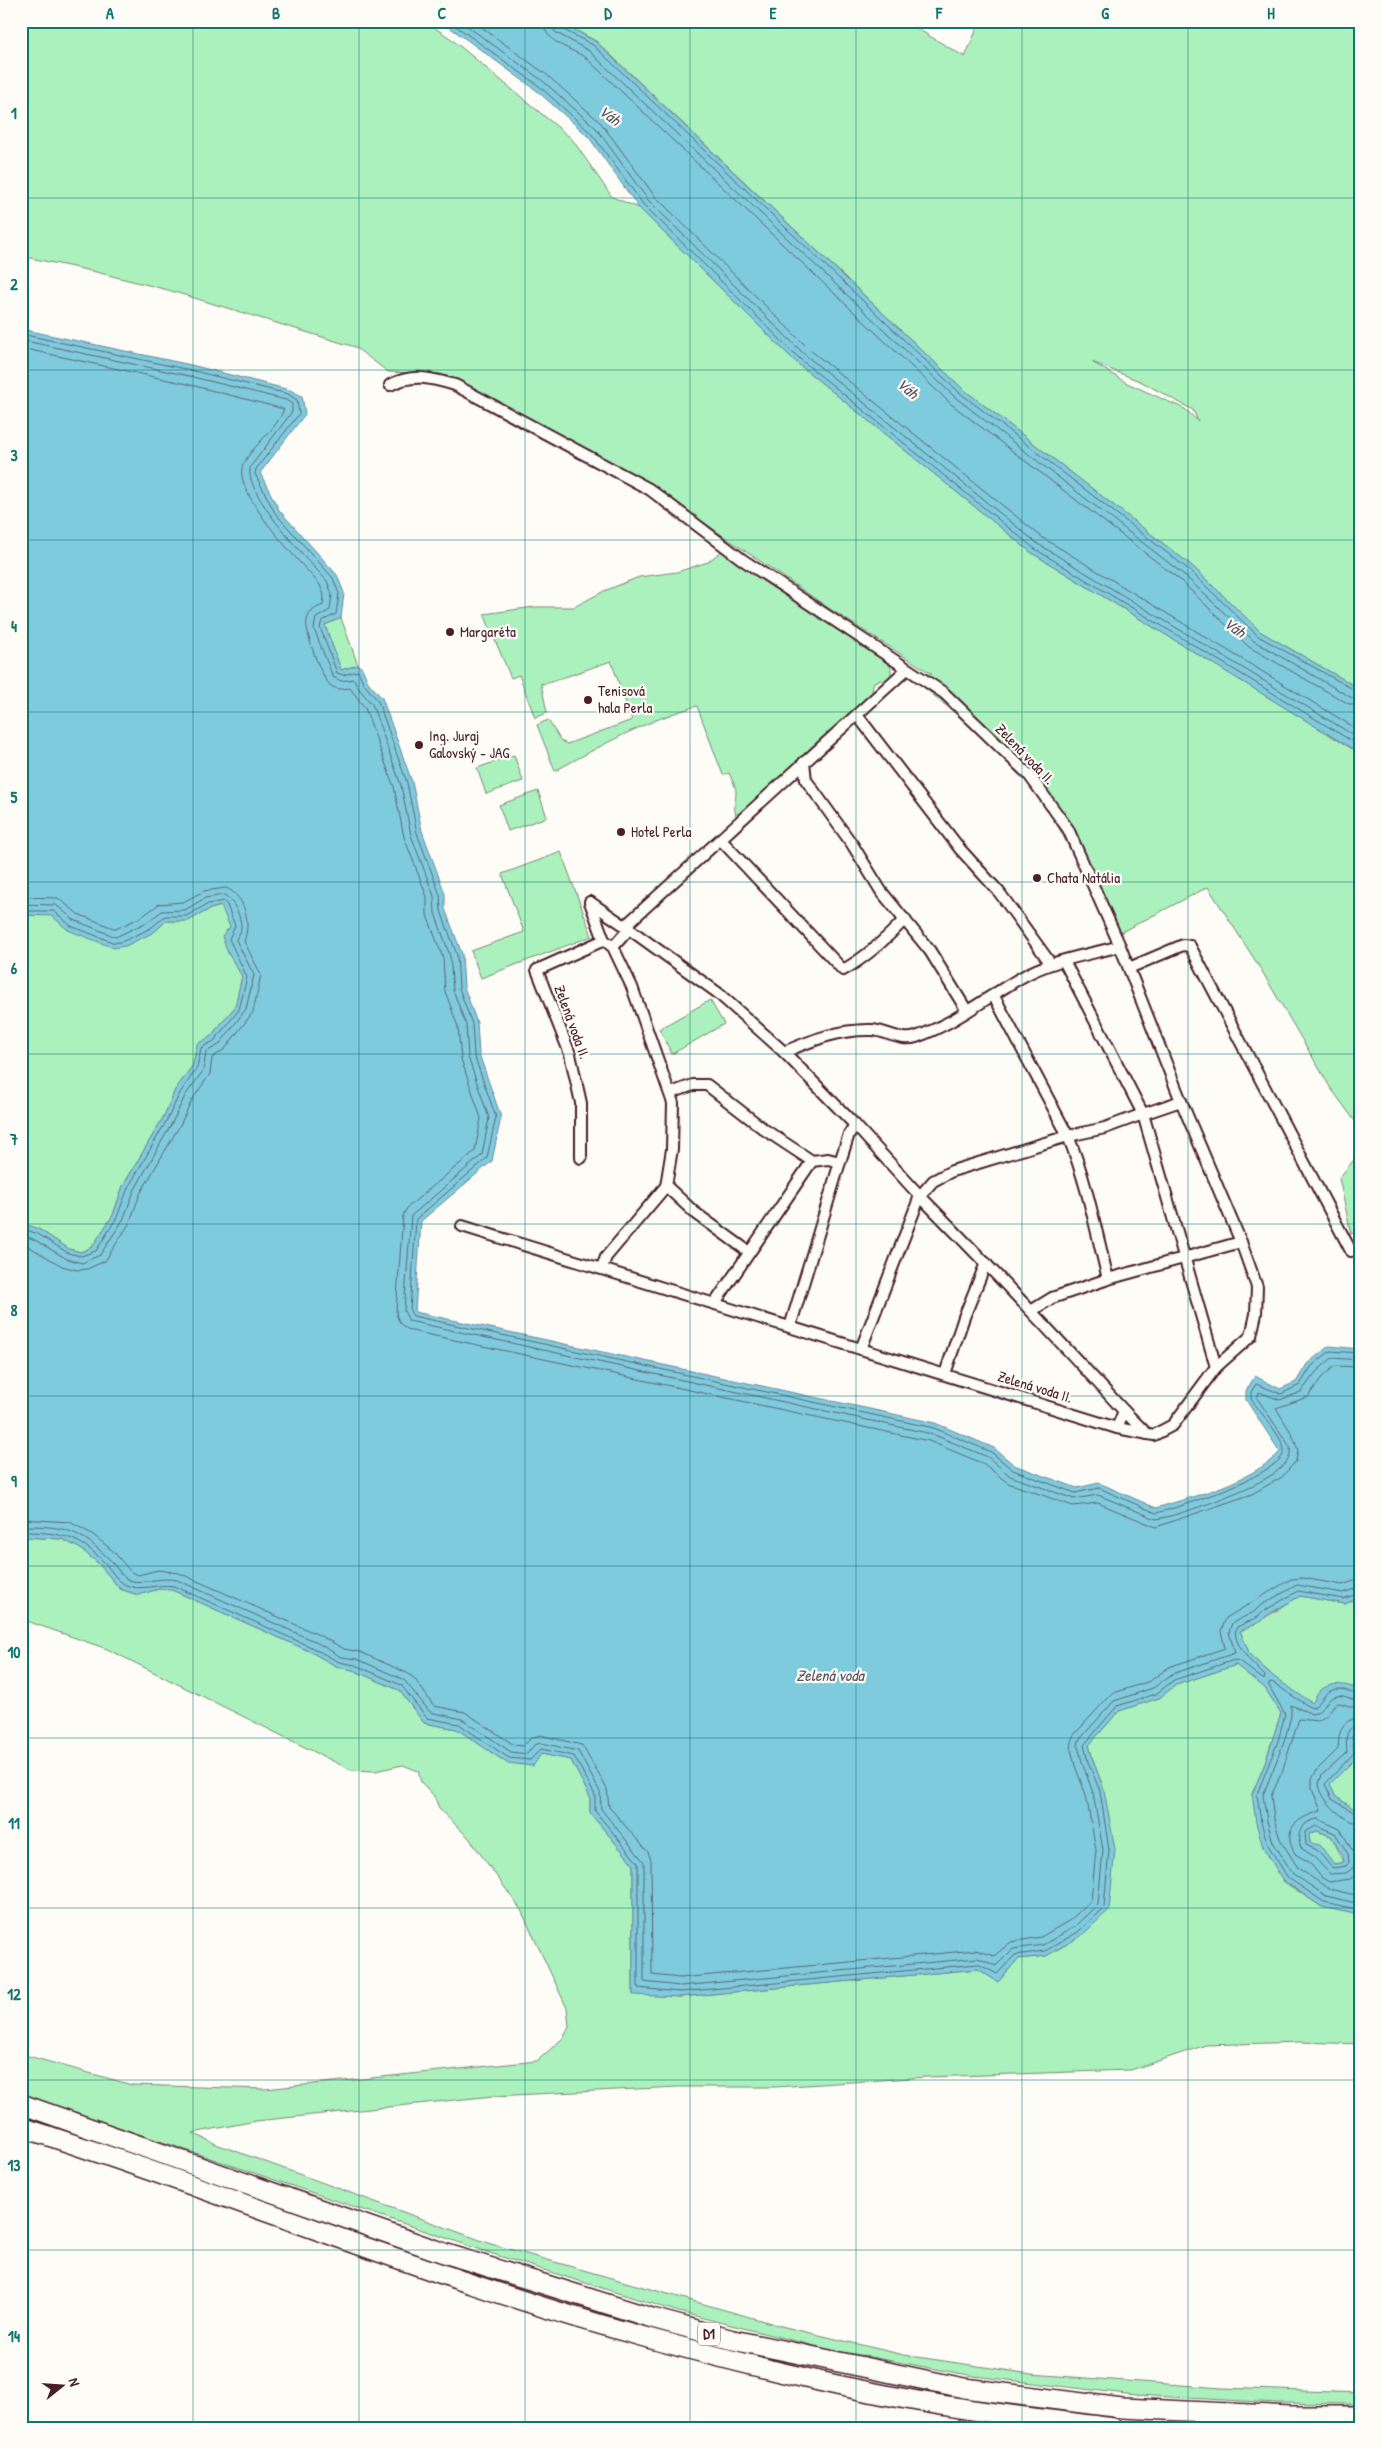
<svg xmlns="http://www.w3.org/2000/svg" width="1381" height="2449" font-family="'Patrick Hand',sans-serif">
  <rect width="100%" height="100%" fill="#fdfcf7"/>
  <filter id="ink" filterUnits="userSpaceOnUse"><feTurbulence type="fractalNoise" baseFrequency=".02" numOctaves="2"/><feDisplacementMap in="SourceGraphic" scale="10" xChannelSelector="R" yChannelSelector="G"/><feConvolveMatrix kernelMatrix="1 2 1 2 8 2 1 2 1" color-interpolation-filters="sRGB"/></filter>
  <g filter="url(#ink)">
    <g fill="#aaf1bd" stroke="#7a8874" fill-rule="evenodd">
      <path d="M21,21H425L450,38L572,139L612,197L639,208L797,363L1032,553L1351,748L1360,751V1128L1330,1087L1260,968L1208,887L1110,938L1088,883L1043,798L981,735L908,674H932L833,611L678,505L597,454L442,374L388,372L355,347L168,290L96,272L21,256Z"/>
      <path d="M558,21H857L859,24L863,21H904L965,57L980,21H1360V689L1261,632L1191,565L963,389L596,41ZM1092,362L1142,382L1193,410L1198,421L1185,409L1127,383Z"/>
      <path d="M724,549L874,651L891,667V678L885,682L881,680L874,682L872,689L874,694C856,710 836,725 818,741C791,766 767,794 736,816C733,802 736,803 736,792C736,786 731,778 729,773L723,775L697,706C647,720 602,745 555,771L537,725L548,720L561,741L567,744L632,720L611,661L545,684L541,683L547,713L535,718L519,675L511,678L484,614L534,607H574L604,591L639,577L677,572L708,562Z"/>
      <path d="M341,618L358,665L341,670L325,625Z"/>
      <path d="M514,755L523,781L486,794L477,768Z"/>
      <path d="M538,791L547,817L508,831L499,805Z"/>
      <path d="M561,852L592,936L481,978L471,951L524,932L502,874Z"/>
      <path d="M222,906L230,927L223,936L228,953L242,976L235,1007L210,1037L197,1044L193,1065L175,1090L164,1116L123,1186L113,1215L92,1247L81,1252L69,1249L40,1230L21,1222V915H52L68,930L125,946L154,932L166,921H188L210,909Z"/>
      <path d="M710,1000L724,1024L672,1054L659,1029Z"/>
      <path d="M1360,1146V1231L1351,1234L1339,1178L1357,1156Z"/>
      <path d="M21,1537L62,1539L81,1549L99,1564L120,1589L138,1595L159,1589L172,1590L309,1651L338,1667L353,1670L399,1690L424,1723L457,1729L507,1763L541,1754L571,1760L590,1797V1813L633,1864V1994L680,1997L978,1969L998,1982L1018,1959L1046,1956L1081,1936L1104,1790L1093,1760L1089,1745L1119,1711L1159,1698L1176,1685L1236,1665L1265,1688L1281,1713L1264,1766L1252,1794L1263,1847L1284,1882L1322,1907L1360,1915V2044L1300,2042L1206,2045L1131,2070L927,2077L775,2087H678L493,2096L256,2121L193,2133L216,2144L491,2244L785,2327L904,2355L1031,2374L1222,2388L1360,2393V2404L1278,2403L1135,2395L974,2376L827,2349L679,2312L502,2257L21,2094V2054L132,2085L265,2089L537,2061L563,2038L569,2026L567,2008L521,1910L469,1838L440,1810L434,1796L421,1782L418,1771L403,1765L375,1771L351,1770L107,1649L21,1619Z"/>
      <path d="M1300,1596L1345,1604L1360,1597V1691L1354,1687L1321,1690L1312,1704L1274,1677L1250,1655L1240,1631C1261,1622 1279,1608 1300,1596Z"/>
      <path d="M1357,1737H1360V1813L1335,1796L1330,1784L1358,1756Z"/>
      <path d="M1317,1831L1331,1836L1344,1862L1334,1864L1320,1846L1310,1843L1309,1834Z"/>
    </g>
    <g fill="#7fcbde" stroke="#6a8696" fill-rule="evenodd">
      <path d="M441,21H558L595,41L963,389L1191,565L1261,632L1360,689V751L1351,748L1032,553L797,363L639,208L588,136L536,90Z"/>
      <path d="M21,329L191,365L290,390L302,396L305,414L260,473L279,510L337,575L344,593L341,618L325,625L341,670L358,665L362,668L368,682L382,698L412,782L422,831L445,894V909L462,954L464,987L477,1023L479,1054L501,1117L492,1161L421,1221L415,1312L935,1423L994,1448L1014,1465L1077,1488L1099,1483L1156,1508C1195,1496 1251,1482 1280,1452L1246,1400V1391L1255,1376L1280,1389L1296,1382L1307,1364L1329,1346L1360,1349V1597L1345,1604L1300,1596L1267,1615L1262,1621L1240,1631L1250,1655L1274,1677L1312,1703C1315,1700 1317,1693 1321,1690C1332,1681 1349,1684 1360,1691L1358,1756L1330,1784L1335,1796L1360,1813V1915L1322,1907L1284,1881L1263,1847L1256,1823L1252,1794L1264,1766L1281,1713L1265,1688L1236,1665L1176,1685L1159,1698L1119,1711L1089,1745L1093,1760L1104,1790L1115,1849L1109,1910L1081,1936L1046,1956L1018,1959L998,1982L978,1969L680,1997L633,1995V1864L590,1813V1797L571,1760L541,1754L533,1766L507,1763L457,1729L424,1723L399,1690L353,1670L338,1667L309,1651L172,1590L159,1589L138,1595L120,1589L99,1564L81,1549L62,1539L21,1537V1222L40,1230L69,1249L81,1252L92,1247L113,1215L123,1186L164,1116L175,1090L193,1065L197,1044L210,1037L235,1007L242,976L228,953L222,936L230,927L221,906L210,909L188,921H166L154,932L125,946L114,948L68,930L52,916L21,915ZM1317,1831L1331,1836L1343,1856L1344,1862L1334,1864L1320,1845L1310,1843L1309,1834Z"/>
    </g>
    <g fill="none" stroke-linecap="round" stroke-linejoin="round">
      <g stroke="#5f6473" stroke-width="1">
        <path d="M449,21L539,86L591,133L643,204L800,359L1035,549L1360,746"/>
        <path d="M460,21L543,81L596,128L648,200L804,354L1038,544L1360,739"/>
        <path d="M473,21L547,75L601,123L654,195L809,349L1043,538L1360,731"/>
        <path d="M543,21C544,42 569,48 585,57L951,404L1179,579L1249,647L1349,704L1360,707"/>
        <path d="M551,21L555,32L589,51L956,398L1183,574L1254,641L1352,698L1360,699"/>
        <path d="M557,21L560,28L593,45L960,393L1188,569L1258,636L1360,693"/>
        <path d="M21,334L190,370L288,394L297,400L299,414L256,469L255,474L275,513L333,578L339,594L336,614L322,621L320,627L337,673L343,675L358,671L364,684L378,701L407,783L417,833L440,895L441,911L457,955L459,988L472,1024L474,1055L496,1117L487,1158L416,1219L410,1311L413,1316L934,1428L991,1452L1013,1470L1075,1493L1099,1488L1156,1513C1175,1509 1287,1472 1284,1450C1283,1437 1259,1411 1251,1399V1392L1256,1384L1281,1394L1300,1385L1311,1367L1330,1351L1360,1353"/>
        <path d="M21,340L189,376L286,400L292,404V412L251,466C240,490 310,562 327,581L332,594L330,610L316,618L314,629L333,677L341,681L354,679L359,689L372,704L401,785L411,835L434,896L435,913L450,956L453,990L466,1025L468,1057L489,1118L482,1155L411,1216L404,1311L409,1321L932,1434L988,1457L1010,1476L1074,1499L1098,1495L1156,1519C1180,1516 1257,1487 1276,1472C1284,1466 1292,1457 1290,1447L1257,1398L1259,1392L1280,1400L1301,1392L1316,1372L1332,1358L1360,1360"/>
        <path d="M21,348L187,384L284,409C277,430 253,444 243,465C231,492 303,565 320,585L324,595L323,605C316,608 309,611 307,620C304,631 322,680 331,686C337,690 343,689 350,688L365,708L394,787L404,837L427,897V915L443,958L445,991L458,1027L461,1059L481,1118L475,1151L408,1207L403,1215L396,1311C397,1321 402,1328 412,1331L929,1441L984,1464L1008,1483L1073,1506L1098,1503L1156,1527L1252,1494L1282,1477L1296,1461L1298,1450L1292,1434L1276,1408L1308,1397L1322,1377L1335,1366L1360,1367"/>
        <path d="M21,897L58,898L78,914L116,929L143,916L159,904L183,902L204,891L226,888C246,896 251,925 244,941L261,975L253,1012L225,1049L212,1058L210,1074L192,1100L180,1125L140,1194L129,1224L105,1261L87,1269L77,1270L62,1266L21,1242"/>
        <path d="M21,904L56,905L74,920L116,937L147,922L162,911L185,910L205,898L224,895C233,899 242,918 241,928C241,933 237,936 236,940L254,975L246,1009L219,1045L206,1052L203,1071L185,1096L173,1121L134,1191L123,1220L100,1255L82,1263L67,1259L35,1240L21,1234"/>
        <path d="M21,911H54L71,926L115,943L124,941L151,928L165,916H186L208,904L223,901L227,905L235,926L229,939L247,977L239,1010L214,1041L201,1048L197,1068L180,1093L168,1118L128,1188L117,1217L96,1251L81,1256L68,1253L38,1234L21,1228"/>
        <path d="M21,1519L70,1522L92,1534L113,1551L131,1572L138,1575L158,1570L179,1573L317,1634L344,1649L360,1652L407,1673L414,1678L434,1706L465,1712L514,1745L523,1746L531,1738L540,1735L582,1745L607,1789L609,1807L648,1852L651,1860L652,1975L680,1978L976,1950L994,1956L1011,1942L1041,1937L1070,1920L1091,1901L1096,1850L1086,1795L1075,1766L1071,1749L1073,1736L1111,1694L1150,1681L1169,1667L1225,1648L1221,1631L1226,1618L1291,1579L1303,1578L1342,1585L1360,1579"/>
        <path d="M21,1526C60,1526 77,1528 106,1556C114,1562 119,1574 127,1579C138,1586 160,1576 177,1580L314,1641L341,1657L357,1659L404,1680L430,1712L462,1719L511,1752L527,1754L534,1745L541,1743L578,1751L600,1792L601,1809L644,1862V1982L680,1986L978,1958L996,1966L1013,1949L1043,1945L1074,1927L1098,1904L1103,1850L1093,1793L1082,1762L1078,1746L1079,1740L1114,1701L1153,1688L1172,1674L1235,1653L1229,1632L1232,1623L1254,1612L1261,1605L1297,1585L1343,1593L1360,1587"/>
        <path d="M21,1532C57,1532 79,1535 105,1563C111,1570 117,1581 126,1585C142,1592 157,1583 174,1586L311,1647L339,1662L355,1665L401,1685L427,1718L459,1724L509,1758L530,1760L541,1749L574,1756L595,1795V1811L638,1863V1988L680,1992L978,1964L997,1974L1015,1955L1045,1951L1078,1932L1104,1907L1109,1850L1100,1791L1088,1762L1084,1745L1117,1706L1156,1694L1174,1680L1234,1660L1239,1661L1264,1680L1265,1676C1255,1666 1229,1642 1237,1627L1258,1617L1264,1611L1298,1591L1343,1599L1360,1593"/>
        <path d="M1360,1695C1353,1694 1347,1690 1340,1689C1323,1688 1322,1706 1311,1708L1272,1682L1269,1683V1686L1285,1714L1278,1741L1257,1794L1261,1822L1268,1845L1288,1878L1324,1902L1360,1910"/>
        <path d="M1360,1701C1352,1701 1345,1694 1337,1696C1325,1698 1324,1712 1312,1714L1291,1705V1716L1284,1742L1263,1795L1267,1821L1273,1842L1293,1874L1326,1896L1360,1904"/>
        <path d="M1360,1709L1339,1703L1334,1705L1327,1715L1318,1721L1299,1719L1282,1772L1271,1796L1274,1819L1280,1839L1298,1868L1329,1889L1360,1896"/>
        <path d="M1360,1718C1340,1719 1339,1733 1338,1749L1317,1770L1312,1779V1789L1321,1811C1300,1817 1280,1827 1295,1854L1309,1862L1321,1877L1329,1882L1350,1879L1360,1871"/>
        <path d="M1360,1725C1344,1726 1346,1740 1347,1752L1322,1775L1319,1784C1321,1800 1343,1822 1360,1823"/>
        <path d="M1360,1732L1352,1736L1354,1753L1325,1784L1332,1799L1360,1816"/>
        <path d="M1318,1819L1340,1829L1354,1853L1355,1862L1353,1868L1346,1873L1330,1874L1313,1856L1301,1848C1295,1833 1302,1821 1318,1819Z"/>
        <path d="M1317,1826L1335,1833L1348,1854L1349,1862L1346,1866L1332,1868L1317,1850L1306,1845L1305,1832Z"/>
      </g>
      <defs>
        <g id="street">
          <path d="M390,385C413,373 431,378 455,385L649,489L743,560L944,693L1029,775L1068,829L1120,946L1181,1101L1241,1242L1257,1287L1256,1314L1251,1336L1216,1367L1173,1425L1154,1435L1117,1428L462,1226"/>
          <path d="M857,715L960,849L999,892L1051,964"/>
          <path d="M804,762L806,780L852,844L881,891L930,951L967,1011"/>
          <path d="M721,840L843,970C867,957 887,938 905,919"/>
          <path d="M590,902L625,926L907,669"/>
          <path d="M590,902L604,940L613,947L632,987L673,1103L672,1149L666,1186L606,1257L602,1268"/>
          <path d="M625,926L718,993L784,1052L855,1125L920,1196L861,1349"/>
          <path d="M613,947L629,929"/>
          <path d="M1129,968L1183,945L1190,946L1351,1251"/>
          <path d="M994,996L1068,1136L1105,1128L1143,1114L1064,961"/>
          <path d="M784,1052C813,1040 839,1029 872,1030C887,1031 901,1042 916,1037C954,1024 987,997 1022,977C1051,960 1088,955 1120,946"/>
          <path d="M671,1093L693,1085H707L765,1130L812,1161"/>
          <path d="M1181,1101L1143,1114L1216,1367"/>
          <path d="M581,1158V1103L570,1054L537,970L604,940"/>
          <path d="M666,1186L694,1212L749,1252"/>
          <path d="M1108,1279L1241,1242"/>
          <path d="M715,1303L812,1161L828,1159L840,1162"/>
          <path d="M1031,1311L1052,1298L1108,1279C1096,1231 1087,1182 1068,1136L952,1171L933,1181L920,1196C989,1266 1057,1338 1124,1411L1117,1428"/>
          <path d="M790,1327L840,1162L849,1134L855,1125"/>
          <path d="M945,1374L964,1317L986,1263"/>
          <path d="M1124,1411L1147,1434"/>
        </g>
        <g id="highway">
          <path d="M21,2104L444,2253L652,2318L733,2340L964,2388L1122,2408L1291,2416H1360"/>
          <path d="M21,2127C231,2194 435,2280 648,2338C751,2366 855,2392 960,2408C1011,2416 1062,2421 1113,2428"/>
        </g>
      </defs>
      <use href="#street" stroke="#4a1f2b" stroke-width="14"/>
      <use href="#highway" stroke="#4a1f2b" stroke-width="22"/>
      <use href="#street" stroke="#fdfcf7" stroke-width="10"/>
      <use href="#highway" stroke="#fdfcf7" stroke-width="19"/>
    </g>
  </g>
  <path fill="none" stroke="#0f766e" stroke-width="1" stroke-opacity="0.55" d="M193,21V2428M359,21V2428M525,21V2428M690,21V2428M856,21V2428M1022,21V2428M1188,21V2428M21,198H1360M21,370H1360M21,540H1360M21,712H1360M21,882H1360M21,1054H1360M21,1224H1360M21,1396H1360M21,1566H1360M21,1738H1360M21,1908H1360M21,2080H1360M21,2250H1360"/>
  <g fill="#4a1f2b" stroke="#fdfcf7" stroke-width="2">
    <circle cx="450" cy="632" r="5"/>
    <circle cx="588" cy="700" r="5"/>
    <circle cx="419" cy="745" r="5"/>
    <circle cx="621" cy="832" r="5"/>
    <circle cx="1037" cy="878" r="5"/>
  </g>
  <g text-anchor="middle" stroke-width="4.5" stroke-linejoin="round" paint-order="stroke">
    <rect fill="#fdfcf7" stroke="#806168" stroke-width="1" x="698" y="2322.5" width="22" height="23" rx="4"/>
    <g font-size="14" font-weight="bold" fill="#4a1f2b">
      <text x="709" y="2339">D1</text>
    </g>
    <g font-size="15" fill="#4a1f2b" stroke="#fdfcf7" text-anchor="start">
      <text x="460" y="637">Margaréta</text>
      <text x="598" y="696">Tenisová<tspan x="598" dy="17">hala Perla</tspan></text>
      <text x="429" y="741">Ing. Juraj<tspan x="429" dy="17">Galovský - JAG</tspan></text>
      <text x="631" y="837">Hotel Perla</text>
      <text x="1047" y="883">Chata Natália</text>
    </g>
    <g font-size="15" fill="#4a1f2b" stroke="#fdfcf7">
      <text transform="translate(1025 754) rotate(46)" y="5">Zelená voda II.</text>
      <text transform="translate(572 1022) rotate(70)" y="5">Zelená voda II.</text>
      <text transform="translate(1035 1387) rotate(17)" y="5">Zelená voda II.</text>
    </g>
    <g font-size="16" font-style="italic" fill="#5a5361" stroke="#fdfcf7">
      <text transform="translate(610 115) rotate(37)" y="6">Váh</text>
      <text transform="translate(908 388) rotate(41)" y="6">Váh</text>
      <text transform="translate(1235 627) rotate(36)" y="6">Váh</text>
      <text x="830" y="1681">Zelená voda</text>
    </g>
  </g>
  <rect width="1381" height="2449" fill="none" stroke="#fdfcf7" stroke-width="55"/>
  <g transform="translate(62 2386) rotate(73)" stroke="#fdfcf7" stroke-width="4" paint-order="stroke">
  <path d="M0-4L9 19L0 12L-9 19Z" fill="#4a1f2b"/>
  <text y="-8" font-size="14" font-weight="bold" text-anchor="middle" fill="#4a1f2b">N</text>
  </g>
  <rect x="28" y="28" width="1326" height="2394" fill="none" stroke="#0f766e" stroke-width="2"/>
  <g font-size="16" text-anchor="middle" font-weight="bold" fill="#0f766e">
    <text x="110" y="19">A</text>
    <text x="276" y="19">B</text>
    <text x="442" y="19">C</text>
    <text x="608" y="19">D</text>
    <text x="773" y="19">E</text>
    <text x="939" y="19">F</text>
    <text x="1105" y="19">G</text>
    <text x="1271" y="19">H</text>
    <text x="14" y="119">1</text>
    <text x="14" y="290">2</text>
    <text x="14" y="461">3</text>
    <text x="14" y="632">4</text>
    <text x="14" y="803">5</text>
    <text x="14" y="974">6</text>
    <text x="14" y="1145">7</text>
    <text x="14" y="1316">8</text>
    <text x="14" y="1487">9</text>
    <text x="14" y="1658">10</text>
    <text x="14" y="1829">11</text>
    <text x="14" y="2000">12</text>
    <text x="14" y="2171">13</text>
    <text x="14" y="2342">14</text>
  </g>
</svg>
